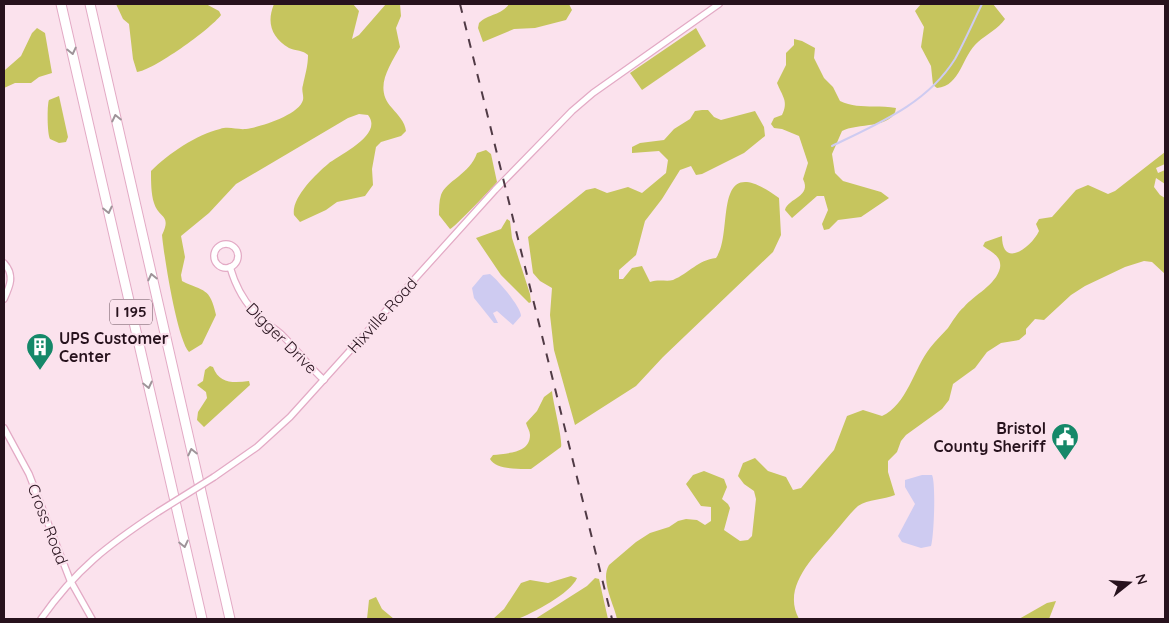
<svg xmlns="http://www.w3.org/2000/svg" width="1169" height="623" font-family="Quicksand,sans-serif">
  <rect width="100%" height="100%" fill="#fbe2ed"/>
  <g fill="#c6c55e">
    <path d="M116,4H206L219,11L221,15C211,29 152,71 137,72L133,59L129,24L123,19Z"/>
    <path d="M274,4H353L359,11L352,39L359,35L386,4H400L401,16L396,28L400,47C390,66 373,88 392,108C398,115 405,122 406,131L401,136L381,142L376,147L372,169L373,185L365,196L337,202L326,210L300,222L294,215C291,198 316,174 328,164C339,155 384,135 368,115L359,114L348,118L236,184L209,213L181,236L185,257L181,275L182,281C204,292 210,287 216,315L202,344L189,352C177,339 164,256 162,235C172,214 159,219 154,203C151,194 151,181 151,171C169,153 196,135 220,129C229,126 237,130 246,129C260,127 299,115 303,100C304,95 301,90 303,85C305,75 308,66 308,55C303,50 296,51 289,48C272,38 266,23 274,4Z"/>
    <path d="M509,4H569L572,10L566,20L535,28L514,29L483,42L478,28L479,23C488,14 502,15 509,4Z"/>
    <path d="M921,4H993L1005,19C999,28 986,35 978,42C962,55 961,86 937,88L933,85L931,66L921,47L924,27L915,11Z"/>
    <path d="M37,28L45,33L52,73L39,77L31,83H15L4,88L5,70L21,56L32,33Z"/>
    <path d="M696,28L706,46L642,90L630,73Z"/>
    <path d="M794,39L802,41L815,48L814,58L824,78L833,87L840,101C858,110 878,104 896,108C894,129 856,123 842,131L832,154L835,173L843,181L881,192L889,198L861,217L838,220L829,229L824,230L822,224L828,210L824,196H817L792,218L785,210C788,198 812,197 803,179L808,163L799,136L782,129L774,128L771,124L774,118L782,115C789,101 782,96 777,83L786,65V53L794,45Z"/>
    <path d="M59,96L68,137L66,142L59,143L50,139C47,134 47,104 49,100Z"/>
    <path d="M702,110H708L714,117L721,120L755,111L764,127L765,136L744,153L702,174L696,175L691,166L680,170L662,199L645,221L636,255L619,270V279H623L632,268L642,266L650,282C659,279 667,282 673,280C689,273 698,260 716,258C735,233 709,147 779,198L781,235L773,252L663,357L636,386L575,425L554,350L550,315L552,288L540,281L533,273L528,237L586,190L595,188L607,193L628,187L642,193L666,173L668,160L659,151L632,153V147L640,143L664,140L674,129L690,119L695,111Z"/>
    <path d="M486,150L491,154L497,182C491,189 454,228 450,229L439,215C439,209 439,201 441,195C446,181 470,174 477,153Z"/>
    <path d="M1165,152V164L1156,168L1158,173L1165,170V184L1156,178L1154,187L1160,195L1165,198V274L1152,262L1144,261L1125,267L1085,286L1071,295L1044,320L1035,319L1026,329V334L1019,340L1001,343L987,352L975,368L953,384L949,400L942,409L906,435L901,441L897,452L888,461V472L895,495C884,500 868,499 858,506C850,513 842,524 835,532C815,556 781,586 799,619H617C614,604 600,580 609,565L636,542L650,533L669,527L678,521L686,519L697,520L705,525L711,521V507L701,506L686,484L693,475L704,471L724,479L727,487L722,499L728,504L730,508L724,530L740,541L748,540L752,536L756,499L754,491L744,484L738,476L743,463L755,458L768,471L786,477L793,490L801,488L834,450L847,416L863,410L882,416C907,405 914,368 930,348C935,341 942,335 948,328C953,321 957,313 964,307C974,295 996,285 1000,268C1002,256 991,252 983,246L985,242L1002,236C1002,269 1031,248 1039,231L1036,224L1039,219L1052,217L1076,190L1088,185L1108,194L1115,191Z"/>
    <path d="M507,219L510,221L512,238L530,294L531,302L529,303L501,275L476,238L501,229Z"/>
    <path d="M210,366L213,367C219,384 234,383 249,381L250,385L204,427L197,420L198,412L207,398L206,392L197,385L203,381L205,370Z"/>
    <path d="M552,391C553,403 563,440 561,447L531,469C520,469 496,470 490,459L493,455C506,453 530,454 530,435C530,431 527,427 526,423L537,411L544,397Z"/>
    <path d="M571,576L577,578C571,593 532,614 517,619C510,621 501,619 493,619L504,609L521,583L530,580L548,583Z"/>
    <path d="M595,578L599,579L608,619H535L587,586Z"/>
    <path d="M376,597L382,609L394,619H367L369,600Z"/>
    <path d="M1056,601L1049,619H1019L1047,603Z"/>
  </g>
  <g fill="#cecbf1">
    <path d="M490,274C498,280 521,307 521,316L513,325L497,311L493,313L498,323H494L474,298L472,288L483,275Z"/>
    <path d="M922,475H932C936,483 934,537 931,546L921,548L902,542L898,536L915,504L905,487V480Z"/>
  </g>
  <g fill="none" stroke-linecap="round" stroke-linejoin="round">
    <path stroke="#cecbf1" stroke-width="2" d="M832,146C877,124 927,104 955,59C965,41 973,22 982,4"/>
    <defs>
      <g id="minor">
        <circle cx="226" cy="256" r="12"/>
        <path d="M4,263C15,275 10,286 4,299"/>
        <path d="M230,267C236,288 246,306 263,320C269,326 278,330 284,337C298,351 309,367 324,380"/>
        <path d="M4,428L29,474L70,580L92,619"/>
        <path d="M214,477L257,447L290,417L495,190L572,111L593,93L719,4"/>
        <path d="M41,619C76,569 108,545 158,512"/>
      </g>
      <g id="highway">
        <path d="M61,4L202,619"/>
        <path d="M90,4L230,619"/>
      </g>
    </defs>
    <use href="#minor" stroke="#e3aac5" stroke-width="8"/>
    <use href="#highway" stroke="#e3aac5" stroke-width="11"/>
    <use href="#minor" stroke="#fff" stroke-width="5.5"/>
    <use href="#highway" stroke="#fff" stroke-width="9"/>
    <path stroke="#503a45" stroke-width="2" stroke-dasharray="9 9" stroke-linecap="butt" d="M460,4L612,619"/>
    <defs>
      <path id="minor-bridge" d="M158,512L214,477"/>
    </defs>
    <use href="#minor-bridge" stroke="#e3aac5" stroke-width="8" stroke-linecap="butt"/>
    <use href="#minor-bridge" stroke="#fff" stroke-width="5.5"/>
  </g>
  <defs><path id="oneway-chevron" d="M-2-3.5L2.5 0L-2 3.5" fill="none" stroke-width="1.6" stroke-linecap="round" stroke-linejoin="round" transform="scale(1.25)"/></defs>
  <g stroke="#9e9499">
    <use href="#oneway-chevron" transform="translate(72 51) rotate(77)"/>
    <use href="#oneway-chevron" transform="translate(116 118) rotate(-103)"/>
    <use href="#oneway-chevron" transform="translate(108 210) rotate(77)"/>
    <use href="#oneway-chevron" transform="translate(152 277) rotate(-103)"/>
    <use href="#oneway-chevron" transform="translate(148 385) rotate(77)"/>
    <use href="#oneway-chevron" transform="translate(192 452) rotate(-103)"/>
    <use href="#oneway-chevron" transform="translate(184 544) rotate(77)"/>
  </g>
  <defs>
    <symbol id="building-pin" viewBox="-11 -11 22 30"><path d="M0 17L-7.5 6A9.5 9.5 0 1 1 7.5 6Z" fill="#158869" stroke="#fbe2ed"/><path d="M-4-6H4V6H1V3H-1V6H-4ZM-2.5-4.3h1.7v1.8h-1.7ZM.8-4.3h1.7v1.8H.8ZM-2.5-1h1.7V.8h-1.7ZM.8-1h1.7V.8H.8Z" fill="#fff"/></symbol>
    <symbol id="civic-pin" viewBox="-11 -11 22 30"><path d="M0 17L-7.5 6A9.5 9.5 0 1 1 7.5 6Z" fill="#158869" stroke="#fbe2ed"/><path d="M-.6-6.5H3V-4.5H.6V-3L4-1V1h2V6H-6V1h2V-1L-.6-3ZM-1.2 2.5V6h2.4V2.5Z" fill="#fff"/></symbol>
  </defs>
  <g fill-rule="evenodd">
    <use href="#building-pin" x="24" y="331" width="32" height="43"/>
    <use href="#civic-pin" x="1049" y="421" width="32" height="43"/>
  </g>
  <g text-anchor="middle" stroke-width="4.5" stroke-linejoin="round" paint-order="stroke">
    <rect fill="#fbe2ed" stroke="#67505b" stroke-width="1" x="110" y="299.5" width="42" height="25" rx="4"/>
    <g font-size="15" font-weight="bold" fill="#27121d">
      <text x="131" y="317">I 195</text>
    </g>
    <g font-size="16" fill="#27121d" stroke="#fbe2ed">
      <text transform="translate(382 315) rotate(-48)" y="6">Hixville Road</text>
      <text transform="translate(282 338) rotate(45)" y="6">Digger Drive</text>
      <text transform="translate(48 524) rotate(69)" y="6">Cross Road</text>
    </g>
    <g font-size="16" font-weight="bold" fill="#27121d" stroke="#fbe2ed" text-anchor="start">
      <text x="59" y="344">UPS Customer<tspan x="59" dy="18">Center</tspan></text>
      <text x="1046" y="434" text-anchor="end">Bristol<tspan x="1046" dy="18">County Sheriff</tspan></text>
    </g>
  </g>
  <rect width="1169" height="623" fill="none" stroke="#27121d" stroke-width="10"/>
  <g transform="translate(1129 583) rotate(73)" stroke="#fbe2ed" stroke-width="4" paint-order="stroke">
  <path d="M0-4L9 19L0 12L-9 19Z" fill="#27121d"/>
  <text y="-8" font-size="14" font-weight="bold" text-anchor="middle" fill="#27121d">N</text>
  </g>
</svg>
